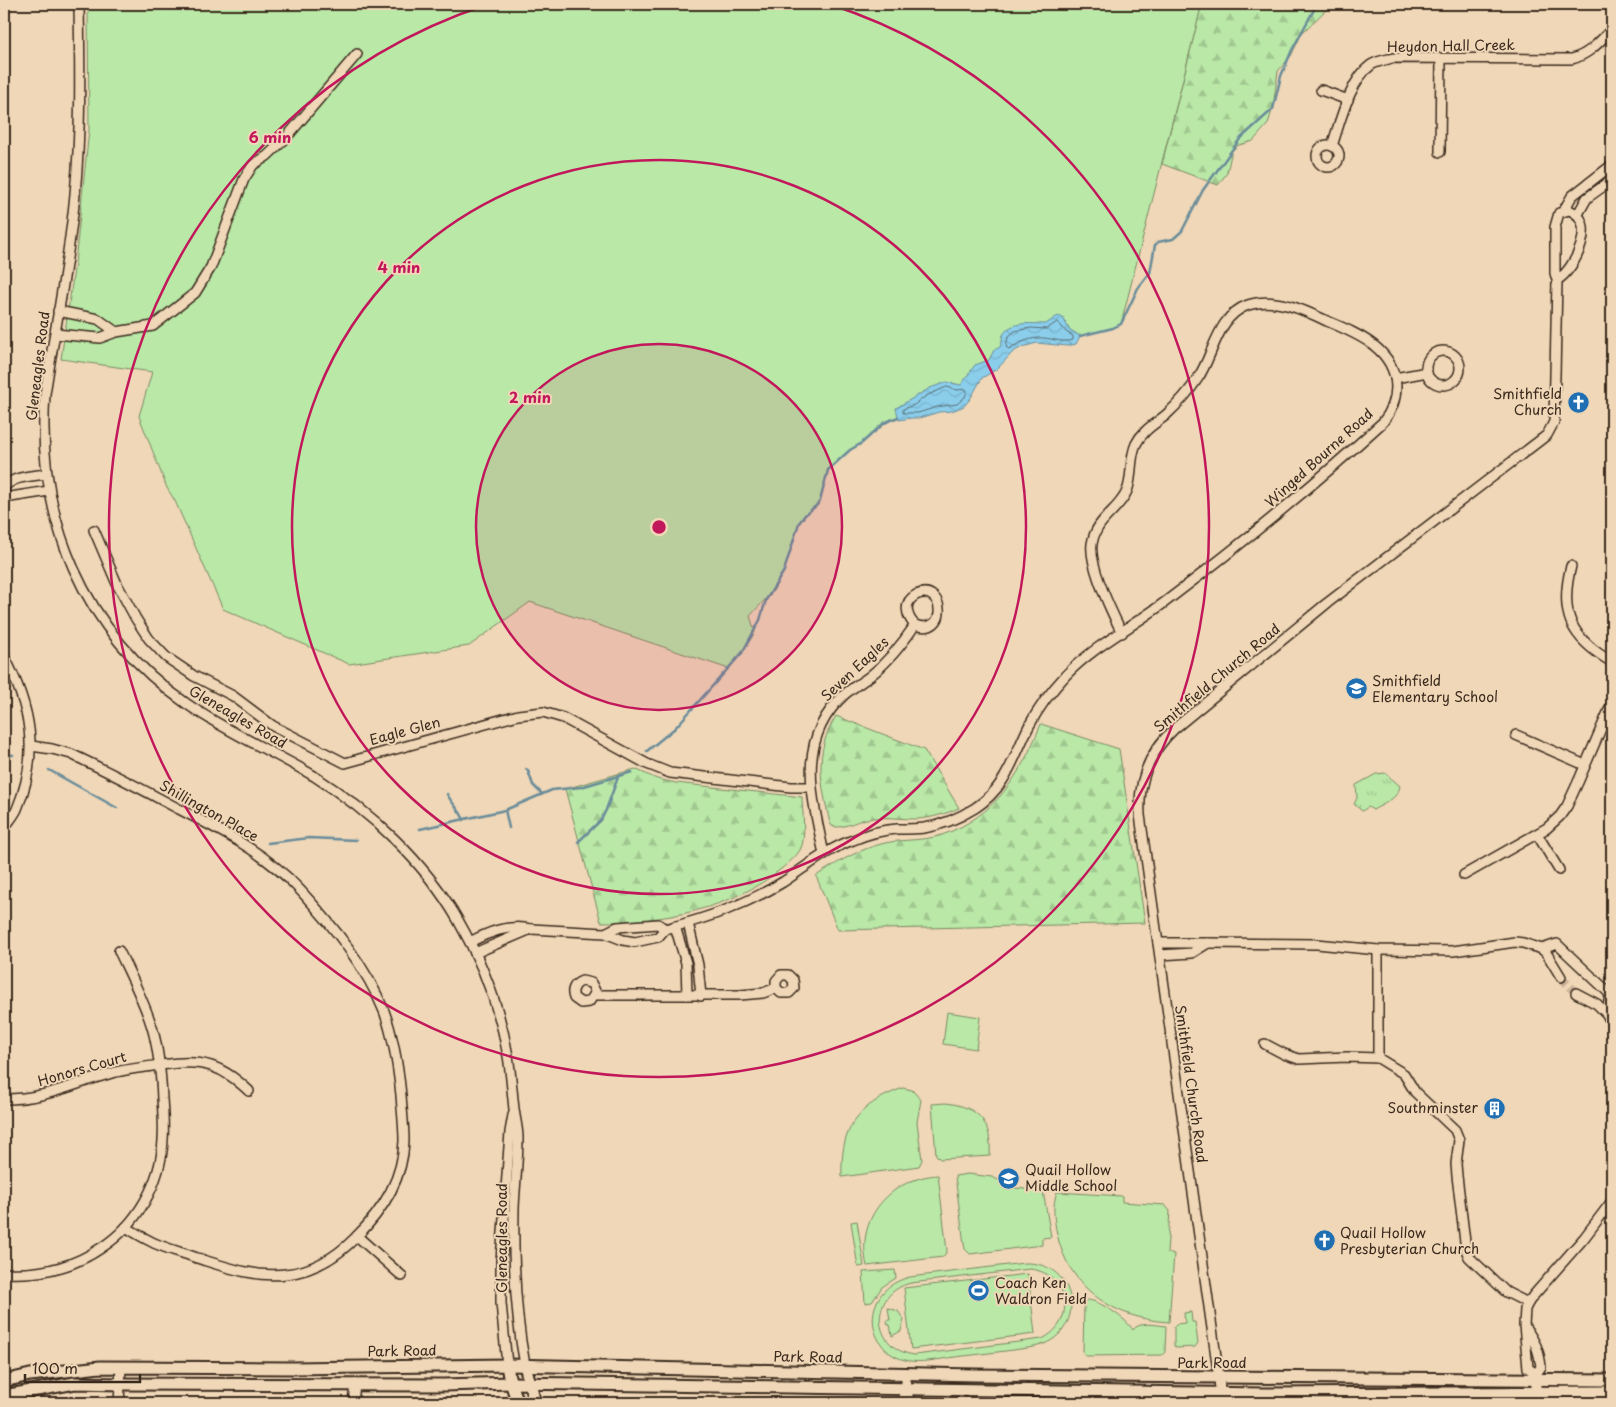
<svg xmlns="http://www.w3.org/2000/svg" width="1616" height="1407" font-family="'Playpen Sans',sans-serif">
  <defs>
    <pattern id="forest-firs" width="22" height="20" patternUnits="userSpaceOnUse" patternTransform="scale(1.25)"><rect width="22" height="20" fill="#b9e8a7"/><path d="M5 1l3.5 6h-7zM16 11l3.5 6h-7z" fill="#a0c78f"/></pattern>
    <pattern id="park-tufts" width="24" height="20" patternUnits="userSpaceOnUse" patternTransform="scale(1.25)"><rect width="24" height="20" fill="#b9e8a7"/><path d="M3 7l-1-3M5 7V3M7 7l1-3M15 17l-1-3M17 17v-4M19 17l1-3" fill="none" stroke="#a0c78f"/></pattern>
    <pattern id="water-waves" width="16" height="10" patternUnits="userSpaceOnUse" patternTransform="scale(1.25)"><rect width="16" height="10" fill="#8aceec"/><path d="M0 5q4-4 8 0t8 0" fill="none" stroke="#78b1ca"/></pattern>
  </defs>
  <rect width="100%" height="100%" fill="#efd7b7"/>
  <filter id="ink" filterUnits="userSpaceOnUse"><feTurbulence type="fractalNoise" baseFrequency=".02" numOctaves="2"/><feDisplacementMap in="SourceGraphic" scale="10" xChannelSelector="R" yChannelSelector="G"/><feConvolveMatrix kernelMatrix="1 2 1 2 8 2 1 2 1" color-interpolation-filters="sRGB"/></filter>
  <g filter="url(#ink)">
    <g fill="#b9e8a7" stroke="#7a8962" fill-rule="evenodd">
      <path d="M88,4H1202L1121,324L1111,329L1080,336L1071,343L1027,337L973,379L961,403L891,419L862,443L849,450L828,470L820,501L817,505L805,515L799,523L784,571L773,591L750,616L755,632L742,653L729,669L530,602L469,646L349,664L223,609L175,501L167,488L139,416L152,372L61,359L75,263L89,130Z"/>
      <path d="M947,1012L980,1017L976,1049L943,1044Z"/>
      <path d="M903,1088L912,1090L921,1100L917,1122L922,1160L919,1166L842,1177C840,1128 857,1105 903,1088Z"/>
      <path d="M946,1103C980,1107 992,1123 990,1156L940,1159L936,1155L932,1104Z"/>
      <path d="M968,1174L992,1177L1015,1188L1043,1191L1051,1237L1042,1238V1245L970,1254L965,1249L964,1244L955,1176Z"/>
      <path d="M938,1175L947,1251L943,1257L867,1266C855,1218 891,1178 938,1175Z"/>
      <path d="M1057,1192L1122,1196V1202L1165,1205L1170,1211L1167,1253L1174,1254L1169,1322C1115,1319 1069,1289 1057,1234C1054,1220 1052,1205 1057,1192Z"/>
      <path d="M857,1221L864,1266L858,1267L851,1222Z"/>
      <path d="M1024,1263C1080,1261 1089,1336 1034,1347C1008,1351 981,1354 955,1357C939,1359 921,1364 905,1360C882,1355 868,1330 875,1307C880,1290 894,1281 910,1277ZM1030,1269C1069,1273 1078,1322 1042,1339L915,1355C871,1350 868,1293 911,1283Z"/>
      <path d="M895,1270L896,1278L882,1287L872,1302L865,1303L863,1272Z"/>
      <path d="M1028,1274L1035,1334L911,1349L904,1288Z"/>
      <path d="M1087,1300C1099,1300 1127,1319 1133,1330C1139,1321 1156,1325 1166,1326L1165,1352L1162,1355L1086,1356L1083,1352L1084,1303Z"/>
      <path d="M888,1308L898,1311L904,1320L901,1331L892,1336L890,1325H888L887,1320H890Z"/>
      <path d="M1191,1312L1192,1322H1195L1198,1343L1195,1347L1177,1348L1174,1346V1326L1176,1324L1185,1323L1184,1313Z"/>
    </g>
    <g fill="url(#forest-firs)" stroke="#7a8962">
      <path d="M1202,4H1332L1302,33L1291,56L1278,71L1273,107L1268,124L1253,141L1239,145L1232,150L1227,173L1218,185L1162,164Z"/>
      <path d="M836,716L924,750L959,808C945,814 932,818 917,819C900,819 883,816 866,819C856,821 841,830 832,826L830,823C821,782 813,754 836,716Z"/>
      <path d="M1041,724L1119,749L1145,923L838,930L816,876C838,862 859,849 885,843C904,839 924,841 942,835C996,816 1021,774 1041,724Z"/>
      <path d="M635,769L657,779L676,783L802,797C802,810 807,839 800,850C796,857 787,864 781,869C732,909 663,922 601,922L565,789Z"/>
    </g>
    <path fill="url(#park-tufts)" stroke="#7a8962" d="M1385,773L1400,786C1398,799 1383,804 1373,810L1368,807L1362,811L1354,804L1357,798L1356,785L1376,774Z"/>
    <path fill="url(#water-waves)" stroke="#6a8c9a" d="M1060,316L1063,318L1069,329L1080,336L1076,344L1067,346L1037,343L1022,347L1013,352L997,369L982,378L970,399L964,406L952,411L939,412L919,418H911L899,420L896,408L930,388L947,382L961,385L975,365L989,360L994,350L1000,347C1002,343 1002,338 1003,335C1011,320 1032,324 1046,324L1056,317Z"/>
    <g fill="none" stroke-linecap="round" stroke-linejoin="round">
      <g stroke="#5b6c70" stroke-width="1">
        <path d="M1058,322L1066,332L1073,336V340C1063,343 1054,339 1044,338C1032,337 1020,342 1009,349L1006,347L1008,337L1015,331L1031,328L1046,329Z"/>
        <path d="M947,387L957,390L966,389L967,391L965,397L957,404L937,407L918,413H903V409L914,405L926,396Z"/>
      </g>
      <g stroke="#6a8c9a" stroke-width="2.5">
        <path d="M1080,336L1113,328L1121,324L1138,288L1150,273L1155,245L1158,242L1173,239L1182,231L1203,190L1240,139L1273,109L1281,76L1292,50L1317,4"/>
        <path d="M647,751L675,728L742,653L760,620L766,600L784,571L799,523L805,515L817,505L820,501L828,470L850,450L862,443L884,423L898,417"/>
        <path d="M4,754L13,755"/>
        <path d="M526,769L528,771L533,785L542,794"/>
        <path d="M49,770L117,808"/>
        <path d="M447,794C452,804 460,810 464,820"/>
        <path d="M505,810L509,828"/>
        <path d="M420,829L505,810L552,790L581,787L632,772"/>
        <path d="M578,842L601,820L606,810L618,777"/>
        <path d="M268,843L309,838L356,840"/>
      </g>
      <path stroke="#cbb498" stroke-width="9" stroke-dasharray="9 4.5" stroke-linecap="butt" d="M1561,977L1576,993"/>
      <defs>
        <g id="minor">
          <path d="M79,4C80,68 81,131 75,194C69,261 55,328 45,394C36,518 83,632 187,704C227,732 272,751 314,776C371,812 424,861 458,920C482,962 500,1008 508,1056C511,1074 512,1091 514,1109C515,1118 518,1128 518,1138C518,1161 515,1185 514,1208C513,1261 515,1313 525,1365"/>
          <path d="M1321,90L1348,100"/>
          <circle cx="1328" cy="156" r="11"/>
          <path d="M1332,146C1340,122 1350,80 1371,65C1377,61 1385,60 1393,58L1572,59C1590,54 1600,41 1612,29"/>
          <path d="M1440,152L1441,59"/>
          <path d="M1564,210L1572,196L1612,165"/>
          <path d="M1578,214L1587,198L1612,180"/>
          <path d="M116,332L153,326L195,293L211,267L244,179L253,165L267,156L285,139L357,54"/>
          <path d="M55,334L100,338L116,332L98,319L58,311"/>
          <circle cx="1443" cy="368" r="17"/>
          <path d="M1395,378L1427,372"/>
          <path d="M4,487C14,476 32,476 46,474"/>
          <path d="M4,498L49,491"/>
          <path d="M94,530L117,584L136,619L149,639L166,657L194,676L233,696L273,726L345,763L518,715L543,712L563,718L647,764L670,773L791,787H811"/>
          <path d="M1571,566C1559,613 1570,638 1612,662"/>
          <path d="M4,656C31,707 40,754 17,809C14,816 8,822 4,828"/>
          <path d="M1516,735L1585,765"/>
          <path d="M31,746L52,749L71,754C107,771 142,789 177,808C222,831 266,853 301,891C333,926 366,966 384,1011C394,1038 398,1066 401,1095C402,1110 404,1126 404,1141C403,1180 381,1213 354,1239C335,1258 313,1271 286,1274C255,1278 226,1267 197,1258C183,1253 168,1249 154,1243C144,1238 135,1233 126,1227"/>
          <path d="M1537,834L1559,870"/>
          <path d="M824,854C812,796 795,739 845,694C853,687 862,682 870,676C888,662 903,643 915,625C950,637 944,582 916,595C903,602 906,616 915,625"/>
          <path d="M1464,875L1547,828L1560,816L1567,806L1579,780L1612,703"/>
          <path d="M688,923L698,965L701,996"/>
          <path d="M675,926L686,963L687,995"/>
          <path d="M531,929L605,933L623,940L635,942L658,937L665,929L658,924L617,927L605,933"/>
          <path d="M665,929C708,918 745,905 783,882C806,867 827,849 853,840C867,834 882,830 897,829C906,829 916,829 924,828C943,825 959,818 975,808C1007,787 1013,758 1029,726C1039,707 1052,690 1066,675C1096,644 1136,625 1169,599C1243,543 1314,485 1383,422C1391,412 1396,400 1396,387C1395,349 1358,334 1327,321C1304,310 1274,296 1248,305C1217,316 1214,354 1198,378C1189,392 1178,404 1166,415C1155,424 1143,430 1136,444C1129,459 1133,476 1127,491C1118,512 1096,518 1092,544C1089,565 1112,613 1122,633"/>
          <path d="M470,942C489,932 509,924 531,929L475,953"/>
          <path d="M1158,943H1208L1192,953L1160,955"/>
          <path d="M1208,943L1317,944L1378,950L1453,951L1515,942L1523,943L1542,949"/>
          <path d="M1378,950V1058L1404,1074L1415,1092L1455,1130L1459,1140L1456,1164L1457,1176L1466,1250L1469,1257L1506,1292L1528,1303"/>
          <path d="M1561,977L1547,954L1542,949L1557,944L1608,992L1610,995L1607,1014L1597,1004L1576,993"/>
          <path d="M594,995L589,1002L581,1003L574,998C571,990 574,984 582,981L591,983L595,991L594,995H740L763,993L776,988V981L781,975H788L793,980L794,988L789,993H781L776,988"/>
          <path d="M1607,1014L1612,1025"/>
          <path d="M1265,1044L1284,1054L1299,1059L1347,1057L1378,1058"/>
          <path d="M4,1099C47,1099 72,1084 112,1073C128,1069 145,1067 161,1065C178,1063 194,1061 211,1066C226,1071 237,1080 249,1091"/>
          <path d="M357,1236L402,1276"/>
          <path d="M4,1273C39,1275 72,1268 101,1248C137,1225 161,1183 163,1140C164,1126 163,1112 162,1099C161,1074 159,1051 152,1027C144,1001 131,976 119,951"/>
          <path d="M1525,1327C1535,1342 1539,1349 1541,1367L1536,1374V1392"/>
          <path d="M507,1365L501,1303V1261L510,1132L513,1115"/>
          <path d="M906,1374V1389L910,1403"/>
          <path d="M1536,1374L1528,1368L1524,1325L1525,1309L1528,1303L1533,1296L1584,1238L1612,1201"/>
          <path d="M119,1403L121,1367"/>
          <path d="M353,1403L355,1384"/>
          <path d="M901,1403L906,1389"/>
          <path d="M1221,1403L1219,1378L1140,815C1138,781 1150,751 1175,728L1326,604L1547,435L1554,422L1557,280L1555,273V227L1559,213L1569,210C1599,220 1575,270 1557,280"/>
        </g>
        <g id="major">
          <path d="M507,1365L509,1377L518,1403"/>
          <path d="M525,1365L535,1403"/>
          <path d="M4,1381L30,1375L100,1367L293,1368L507,1365L974,1375L1612,1380"/>
          <path d="M4,1396L75,1383L121,1384L444,1385L511,1383L1264,1394L1612,1392"/>
        </g>
      </defs>
      <use href="#minor" stroke="#3b2a1e" stroke-width="12"/>
      <use href="#major" stroke="#3b2a1e" stroke-width="15"/>
      <use href="#minor" stroke="#efd7b7" stroke-width="9"/>
      <use href="#major" stroke="#efd7b7" stroke-width="11"/>
    </g>
  </g>
  <circle cx="659" cy="527" r="183" fill="#c2185b" fill-opacity=".12"/>
  <g fill="none" stroke="#c2185b" stroke-width="2.5">
    <circle cx="659" cy="527" r="183"/>
    <circle cx="659" cy="527" r="367"/>
    <path d="M829 4A550 550 0 1 1 489 4"/>
  </g>
  <defs>
    <symbol id="church-disc" viewBox="-11 -11 22 22"><circle r="9.5" fill="#1f6fb2" stroke="#efd7b7"/><path d="M-1.2-6h2.4v3.5h3.3v2.4h-3.3V6h-2.4V-.1h-3.3v-2.4h3.3Z" fill="#fff"/></symbol>
    <symbol id="school-disc" viewBox="-11 -11 22 22"><circle r="9.5" fill="#1f6fb2" stroke="#efd7b7"/><path d="M0-5L7-2L0 1L-7-2ZM-4 1L0 2.5L4 1V4Q0 6-4 4Z" fill="#fff"/></symbol>
    <symbol id="building-disc" viewBox="-11 -11 22 22"><circle r="9.5" fill="#1f6fb2" stroke="#efd7b7"/><path d="M-4-6H4V6H1V3H-1V6H-4ZM-2.5-4.3h1.7v1.8h-1.7ZM.8-4.3h1.7v1.8H.8ZM-2.5-1h1.7V.8h-1.7ZM.8-1h1.7V.8H.8Z" fill="#fff"/></symbol>
    <symbol id="stadium-disc" viewBox="-11 -11 22 22"><circle r="9.5" fill="#1f6fb2" stroke="#efd7b7"/><path d="M0-5a6.5 5 0 1 0 0 10a6.5 5 0 1 0 0-10ZM-3.5-1.8h7v3.6h-7Z" fill="#fff"/></symbol>
  </defs>
  <g fill-rule="evenodd">
    <use href="#church-disc" x="1566" y="390" width="25" height="25"/>
    <use href="#school-disc" x="1344" y="676" width="25" height="25"/>
    <use href="#building-disc" x="1482" y="1096" width="25" height="25"/>
    <use href="#school-disc" x="996" y="1166" width="25" height="25"/>
    <use href="#church-disc" x="1312" y="1228" width="25" height="25"/>
    <use href="#stadium-disc" x="966" y="1278" width="25" height="25"/>
  </g>
  <g text-anchor="middle" stroke-width="4" stroke-linejoin="round" paint-order="stroke">
    <g font-size="14" fill="#3b2a1e" stroke="#efd7b7">
      <text transform="translate(1451 46) rotate(-1)" y="5">Heydon Hall Creek</text>
      <text transform="translate(38 366) rotate(-83)" y="5">Gleneagles Road</text>
      <text transform="translate(1319 458) rotate(-42)" y="5">Winged Bourne Road</text>
      <text transform="translate(855 669) rotate(-43)" y="5">Seven Eagles</text>
      <text transform="translate(1217 678) rotate(-40)" y="5">Smithfield Church Road</text>
      <text transform="translate(238 717) rotate(30)" y="5">Gleneagles Road</text>
      <text transform="translate(405 731) rotate(-15)" y="5">Eagle Glen</text>
      <text transform="translate(209 811) rotate(29)" y="5">Shillington Place</text>
      <text transform="translate(82 1069) rotate(-16)" y="5">Honors Court</text>
      <text transform="translate(1191 1084) rotate(82)" y="5">Smithfield Church Road</text>
      <text transform="translate(502 1238) rotate(-90)" y="5">Gleneagles Road</text>
      <text transform="translate(402 1351) rotate(-1)" y="5">Park Road</text>
      <text transform="translate(808 1357) rotate(1)" y="5">Park Road</text>
      <text x="1212" y="1368">Park Road</text>
    </g>
    <g font-size="14" fill="#3b2a1e" stroke="#efd7b7" text-anchor="start">
      <text x="1562" y="399" text-anchor="end">Smithfield<tspan x="1562" dy="16">Church</tspan></text>
      <text x="1372" y="686">Smithfield<tspan x="1372" dy="16">Elementary School</tspan></text>
      <text x="1478" y="1113" text-anchor="end">Southminster</text>
      <text x="1025" y="1175">Quail Hollow<tspan x="1025" dy="16">Middle School</tspan></text>
      <text x="1340" y="1238">Quail Hollow<tspan x="1340" dy="16">Presbyterian Church</tspan></text>
      <text x="995" y="1288">Coach Ken<tspan x="995" dy="16">Waldron Field</tspan></text>
    </g>
  </g>
  <circle cx="659" cy="527" r="8" fill="#c2185b" stroke="#efd7b7" stroke-width="2.5"/>
  <g font-size="15" text-anchor="middle" font-weight="bold" fill="#c2185b" stroke="#efd7b7" stroke-width="4" stroke-linejoin="round" paint-order="stroke">
    <text x="270" y="143">6 min</text>
    <text x="399" y="273">4 min</text>
    <text x="530" y="403">2 min</text>
  </g>
  <rect width="1616" height="1407" fill="none" stroke="#efd7b7" stroke-width="20"/>
  <rect x="10" y="10" width="1596" height="1387" fill="none" stroke="#3b2a1e" stroke-width="2" filter="url(#ink)"/>
  <path d="M25 1374v8h115v-8" fill="none" stroke="#3b2a1e" stroke-width="2.5"/>
  <text x="32" y="1374" font-size="15" fill="#3b2a1e" stroke="#efd7b7" stroke-width="4" paint-order="stroke">100 m</text>
</svg>
